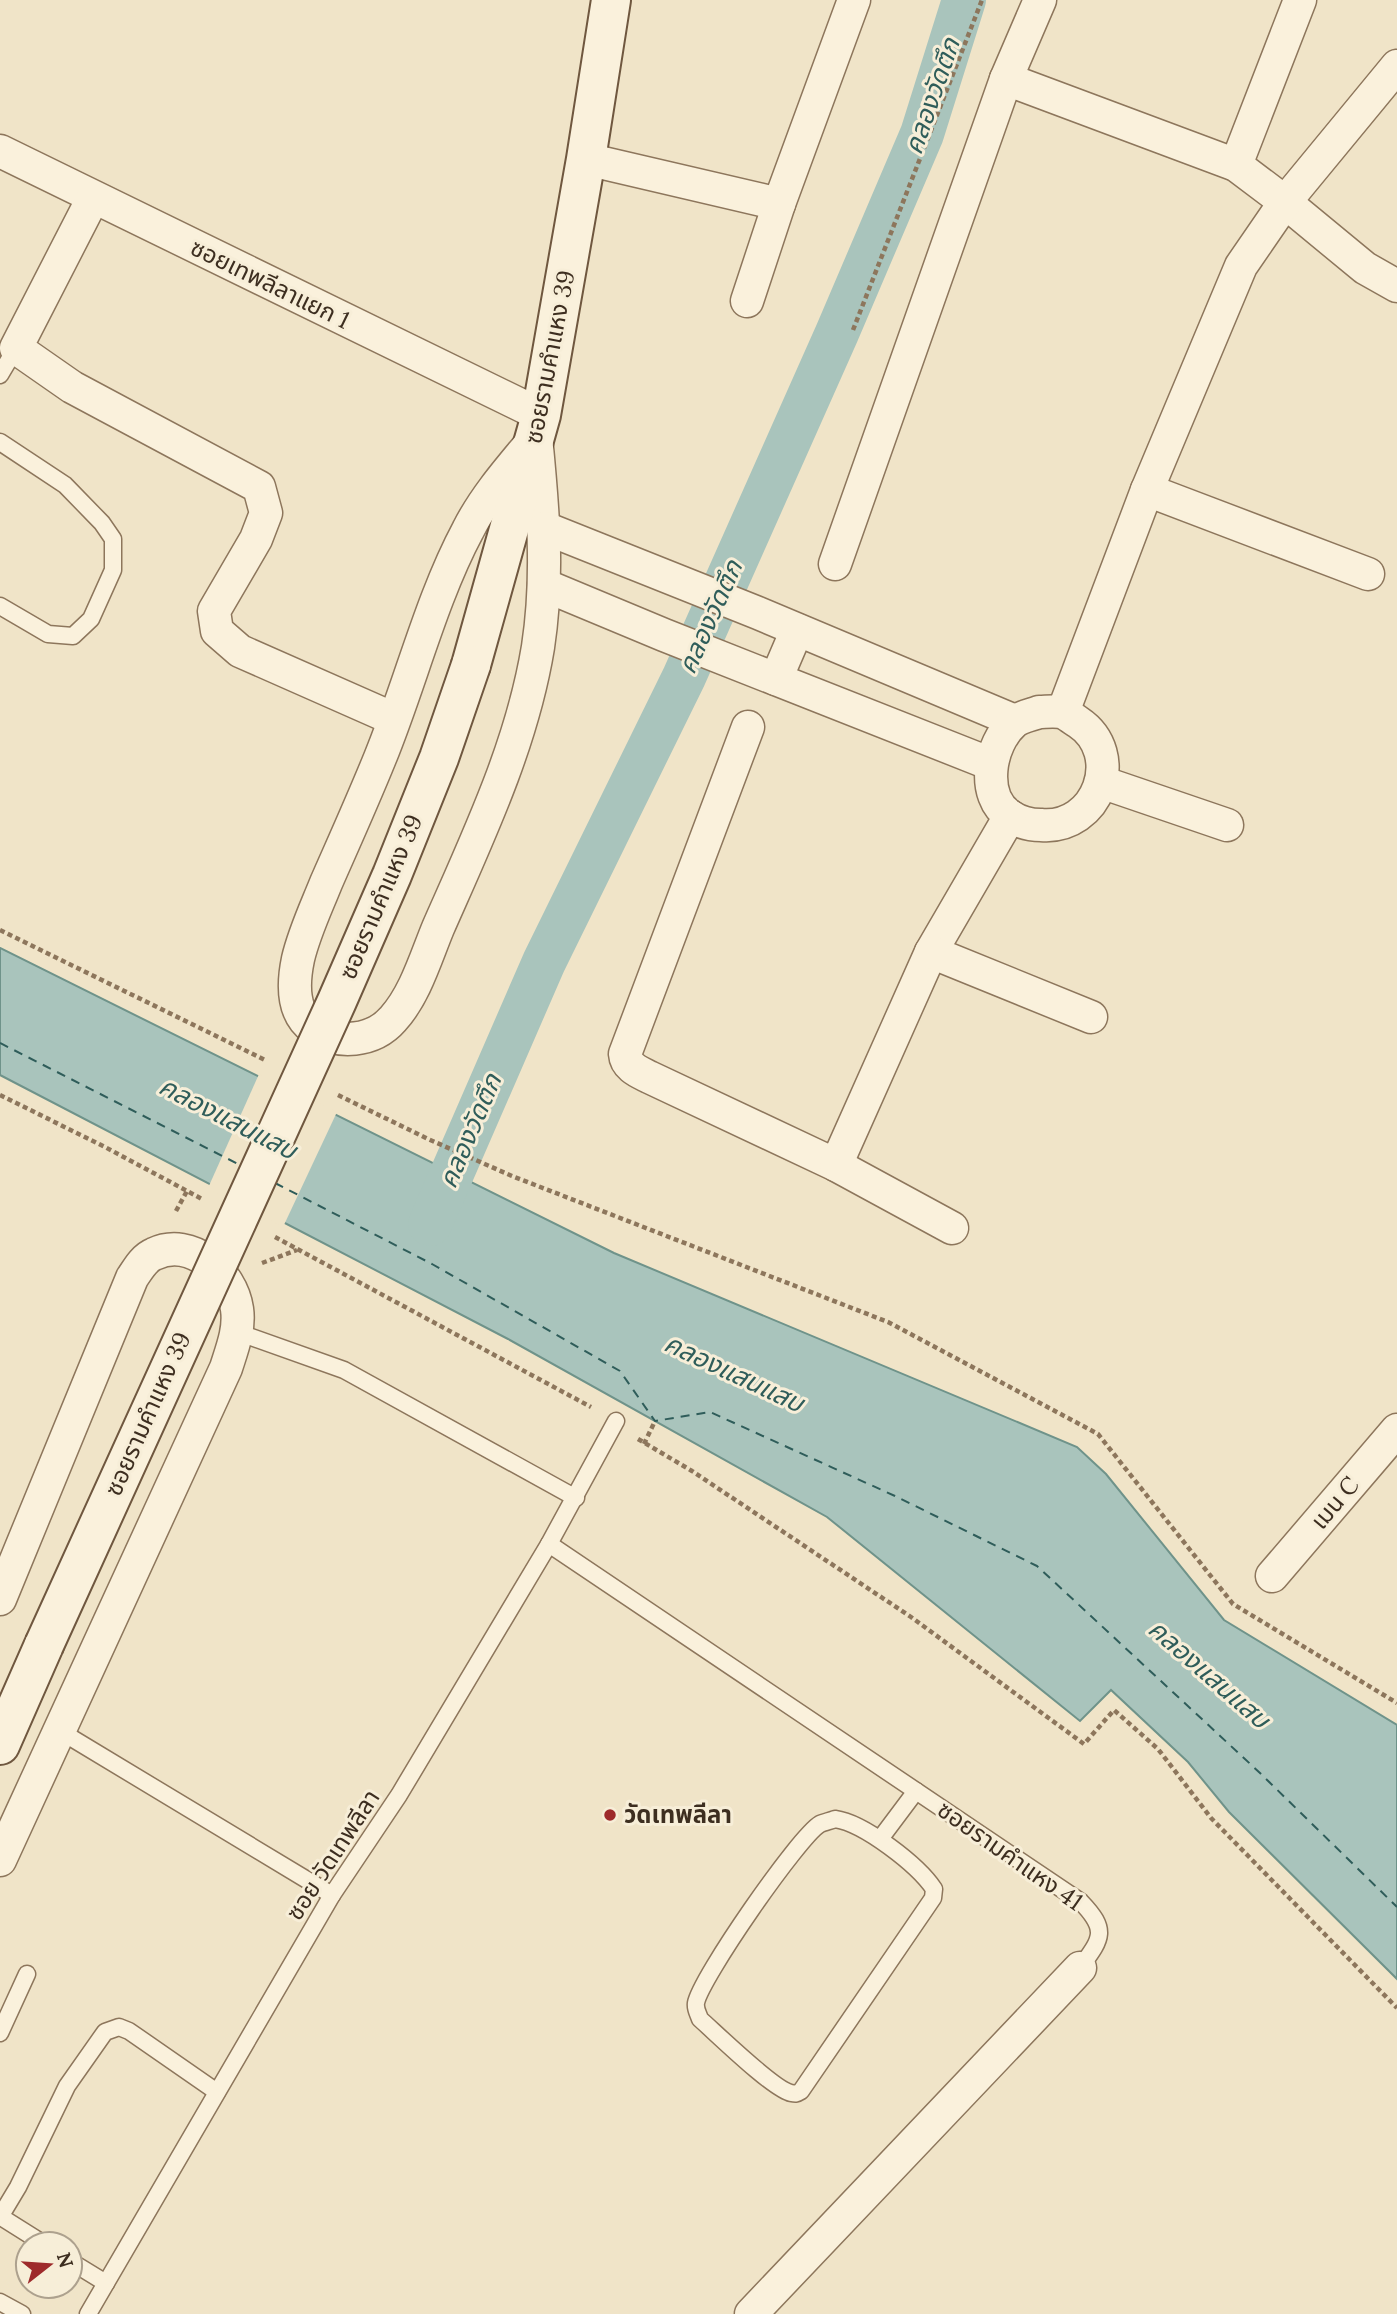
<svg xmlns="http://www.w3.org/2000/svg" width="1397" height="2314" font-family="Lora,'Noto Sans Thai',serif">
  <rect width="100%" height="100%" fill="#f0e4c8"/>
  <path fill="#a9c4bc" stroke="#6f938a" stroke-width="2" d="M0,948L614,1253L1077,1447L1106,1474L1224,1620L1397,1725V1979L1229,1812L1188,1762L1111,1690L1080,1721L827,1517L508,1339L0,1075Z"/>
  <path fill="#f0e4c8" d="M259,1074L337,1112L283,1227L208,1188Z"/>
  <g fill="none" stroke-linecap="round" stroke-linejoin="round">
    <path stroke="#a9c4bc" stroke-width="44" d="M430,1224L544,962L684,677L837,333L922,134L964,0"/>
    <g stroke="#2f5d5a" stroke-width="2" stroke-dasharray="9 7" stroke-linecap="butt">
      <path d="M0,1043L242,1166"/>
      <path d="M275,1183L432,1264L620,1371L655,1421L710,1412L895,1496L1037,1566L1260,1773L1397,1907"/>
    </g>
    <defs>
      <g id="service">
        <path d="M0,375L16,348"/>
        <path d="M0,442L65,485L102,523L113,539V570L91,619L73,636L48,634L0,606"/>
        <path d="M237,1332L344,1370L576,1498"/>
        <path d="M549,1544L1081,1902C1109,1931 1101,1939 1080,1968"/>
        <path d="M60,1731L332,1895"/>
        <path d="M835,1819C864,1823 918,1865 934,1889L933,1898L801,2091C796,2094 796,2094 791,2093C773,2089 717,2034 700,2019C698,2013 695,2009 696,2003C700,1979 799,1836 820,1824C824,1822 830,1821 835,1819Z"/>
        <path d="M880,1839L916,1791"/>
        <path d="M0,2033L27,1974"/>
        <path d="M0,2217L18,2187L67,2086L105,2032L119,2027L129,2031L217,2092"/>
        <path d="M1,2217L44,2244"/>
        <path d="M70,2261L106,2283"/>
        <path d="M0,2302L22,2314"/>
        <path d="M88,2314L332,1895L399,1795L549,1544L616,1421"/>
      </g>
      <g id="minor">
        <path d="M1006,79L1236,165L1285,202L1365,268L1397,286"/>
        <path d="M0,151L541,415"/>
        <path d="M586,159L779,204L854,0"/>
        <path d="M1236,165L1300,0"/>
        <path d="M93,198L16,348L72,387L259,487L266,513L256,539L214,611L217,631L240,651L394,719"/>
        <path d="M747,301L779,204"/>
        <path d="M536,437C543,508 549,575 538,647C522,745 478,837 438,928C426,957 415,995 393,1019C373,1042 338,1045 313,1028C291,1012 293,983 298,959C304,933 316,908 326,883C344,842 363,800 380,758C410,685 431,599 468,530C485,496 512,466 536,437Z"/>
        <path d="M1147,490L1368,574"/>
        <path d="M545,528L758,613L1015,721"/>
        <path d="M835,564L1006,79L1040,0"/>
        <path d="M544,585L664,635L991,764"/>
        <path d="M776,679L797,630"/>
        <path d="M1039,712C1045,712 1053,711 1060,712C1066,713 1073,719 1078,722C1126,754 1098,830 1041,825C1031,825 1019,822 1010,816C980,796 989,744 1014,722C1020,717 1031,715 1039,712Z"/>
        <path d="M1063,712L1147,490L1241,266L1285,202L1397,66"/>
        <path d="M748,727L625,1054C626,1067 639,1072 649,1077L836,1165L931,952L1010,816"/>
        <path d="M1101,782L1227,825"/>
        <path d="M931,952L1091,1017"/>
        <path d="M836,1165L952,1228"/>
        <path d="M1272,1576L1397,1430"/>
        <path d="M0,1599L132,1278C138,1269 144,1258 154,1254C191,1236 232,1273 237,1309C240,1329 232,1349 226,1368L0,1860"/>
        <path d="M751,2314L1080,1968"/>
      </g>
      <g id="secondary">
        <path d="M471,665L541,415L586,159L611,0"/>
        <path d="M0,1745L44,1645"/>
      </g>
    </defs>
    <use href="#service" stroke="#8d765c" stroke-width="19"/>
    <use href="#minor" stroke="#8d765c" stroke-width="35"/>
    <use href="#secondary" stroke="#6f573f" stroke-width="42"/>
    <g stroke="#8d765c" stroke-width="4.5" stroke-dasharray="5 3.5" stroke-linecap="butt">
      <path d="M853,330L982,0"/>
      <path d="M0,930L267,1061"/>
      <path d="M0,1095L105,1147L202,1199"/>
      <path d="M338,1095L428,1139L512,1176L888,1322L1098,1434L1233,1604L1397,1703"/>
      <path d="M176,1211L187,1191"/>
      <path d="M275,1237L591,1407"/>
      <path d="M262,1263L297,1250"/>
      <path d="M638,1439L692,1471L911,1617L1084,1744L1114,1710L1158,1749L1211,1818L1397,2008"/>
      <path d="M644,1444L655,1421"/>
    </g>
    <use href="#service" stroke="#faf1dc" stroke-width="16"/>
    <use href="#minor" stroke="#faf1dc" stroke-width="32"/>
    <use href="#secondary" stroke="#faf1dc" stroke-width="38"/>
    <defs>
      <path id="secondary-bridge" d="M44,1645L337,1001L392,875L439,758L471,665"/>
    </defs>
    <use href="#secondary-bridge" stroke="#6f573f" stroke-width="42" stroke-linecap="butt"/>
    <use href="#secondary-bridge" stroke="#faf1dc" stroke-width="38"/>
  </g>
  <circle fill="#9e2a2b" stroke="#f7eed8" stroke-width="2.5" cx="610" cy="1815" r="7"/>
  <g text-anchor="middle" stroke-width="6" stroke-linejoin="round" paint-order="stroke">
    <g font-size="24" fill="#3d2e20" stroke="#f7eed8">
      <text transform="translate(270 284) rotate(26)" y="8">ซอยเทพลีลาแยก 1</text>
      <text transform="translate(550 357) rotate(-79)" y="8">ซอยรามคำแหง 39</text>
      <text transform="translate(381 897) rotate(-67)" y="8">ซอยรามคำแหง 39</text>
      <text transform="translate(148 1414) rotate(-66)" y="8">ซอยรามคำแหง 39</text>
      <text transform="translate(1335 1503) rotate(-50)" y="8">เมน C</text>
      <text transform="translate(333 1855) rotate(-57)" y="8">ซอย วัดเทพลีลา</text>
      <text transform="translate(1010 1856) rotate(35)" y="8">ซอยรามคำแหง 41</text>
    </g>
    <g font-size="24" font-weight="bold" fill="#3d2e20" stroke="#f7eed8" text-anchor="start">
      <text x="624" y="1823">วัดเทพลีลา</text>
    </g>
    <g font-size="26" font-style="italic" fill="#2f5d5a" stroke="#f7eed8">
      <text transform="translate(932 96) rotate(-71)" y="9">คลองวัดตึก</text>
      <text transform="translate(710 617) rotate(-66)" y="9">คลองวัดตึก</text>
      <text transform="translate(228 1118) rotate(27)" y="9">คลองแสนแสบ</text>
      <text transform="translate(470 1131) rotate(-67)" y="9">คลองวัดตึก</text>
      <text transform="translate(734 1373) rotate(25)" y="9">คลองแสนแสบ</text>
      <text transform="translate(1209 1674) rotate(41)" y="9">คลองแสนแสบ</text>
    </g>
  </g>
  <g transform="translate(49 2265) rotate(73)"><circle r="33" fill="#f7eed8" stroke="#ada18e" stroke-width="2"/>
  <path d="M0-5L12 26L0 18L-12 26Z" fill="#9e2a2b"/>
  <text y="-10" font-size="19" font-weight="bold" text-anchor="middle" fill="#3d2e20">N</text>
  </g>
</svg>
